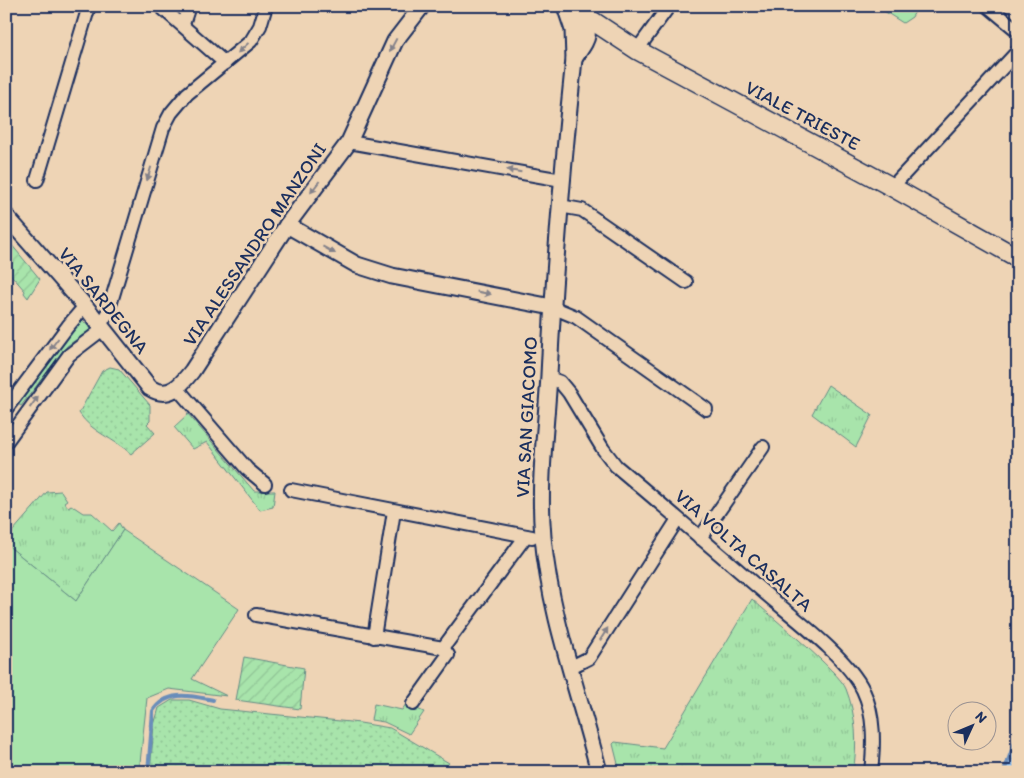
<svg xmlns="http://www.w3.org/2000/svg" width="1024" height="778" font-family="Itim,sans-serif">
  <defs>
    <pattern id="grass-tufts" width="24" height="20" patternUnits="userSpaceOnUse" patternTransform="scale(1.25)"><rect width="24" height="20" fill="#a8e4ab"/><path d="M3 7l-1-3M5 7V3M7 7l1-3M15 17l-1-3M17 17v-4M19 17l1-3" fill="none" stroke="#90c496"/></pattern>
    <pattern id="park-dots" width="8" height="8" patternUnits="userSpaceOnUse" patternTransform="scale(1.25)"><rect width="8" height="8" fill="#a8e4ab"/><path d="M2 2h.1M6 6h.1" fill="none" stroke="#90c496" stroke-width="1.8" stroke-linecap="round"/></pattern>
    <pattern id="garden-furrows" width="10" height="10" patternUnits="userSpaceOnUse" patternTransform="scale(1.25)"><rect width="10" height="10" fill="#a8e4ab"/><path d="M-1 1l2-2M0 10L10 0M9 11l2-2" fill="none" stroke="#90c496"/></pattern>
    <pattern id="water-rules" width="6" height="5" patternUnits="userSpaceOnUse" patternTransform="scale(1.25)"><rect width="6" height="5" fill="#9dccf8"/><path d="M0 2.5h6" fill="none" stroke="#7fa6cc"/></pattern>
  </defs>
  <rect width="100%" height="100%" fill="#eed4b5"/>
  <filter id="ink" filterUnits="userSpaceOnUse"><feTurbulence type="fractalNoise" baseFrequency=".02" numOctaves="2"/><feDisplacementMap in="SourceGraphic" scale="10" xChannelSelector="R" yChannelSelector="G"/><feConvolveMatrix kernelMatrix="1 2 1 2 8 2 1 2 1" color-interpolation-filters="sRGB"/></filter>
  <g filter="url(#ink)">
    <g fill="url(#grass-tufts)" stroke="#628a84">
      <path d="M876,6H918L912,17L903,23Z"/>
      <path d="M82,321L90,326V330L67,346L21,406L18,404L69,334Z"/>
      <path d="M828,385L872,415L856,447L812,414Z"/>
      <path d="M188,414L254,491H275L273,507L260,510L207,442L193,449L174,427Z"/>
      <path d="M61,491L67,500L64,502L68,507L71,505L83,513H92L112,531L119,523L123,530L76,601L6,544V539L47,492Z"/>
      <path d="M752,599C769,615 840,672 846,689C856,714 858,745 853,772H620L613,744L615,742L663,748Z"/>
      <path d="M374,704L402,710L406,704L424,712L409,734L384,722L371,720Z"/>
    </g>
    <g fill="url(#park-dots)" stroke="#628a84">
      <path d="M110,367L119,369L150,405V421L147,424L155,433L131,454C114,438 92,433 79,413L102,371Z"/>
      <path d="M172,700H189L220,709L360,723L390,728L449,763L445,772H150L154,725L159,708Z"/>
    </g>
    <g fill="url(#garden-furrows)" stroke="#628a84">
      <path d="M6,238L40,279L28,298L24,293L25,291L6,269Z"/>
      <path d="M244,657L304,668L300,709L236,700Z"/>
    </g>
    <path fill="#a8e4ab" stroke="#628a84" d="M123,530L239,609L192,679L227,696L169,689L147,698L139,772H6V544L76,601Z"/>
    <path fill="url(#water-rules)" stroke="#698dba" d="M1018,733V757L1012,772H1004Z"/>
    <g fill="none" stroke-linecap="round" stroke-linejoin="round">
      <g stroke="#698dba" stroke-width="4">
        <path d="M148,772L153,711C167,689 192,696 213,700"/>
        <path d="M1004,772L1018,733"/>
      </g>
      <defs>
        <g id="minor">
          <path d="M160,6L225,63"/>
          <path d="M988,6L1018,31"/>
          <path d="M183,24L189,6"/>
          <path d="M637,50L669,6"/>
          <path d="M349,142L562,180"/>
          <path d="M37,180L89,6"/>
          <path d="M892,187L1018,51"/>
          <path d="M560,206L582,210L686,282"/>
          <path d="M552,307L576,317L706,409"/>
          <path d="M100,325L108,312L163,128L171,113L187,94L251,41L260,26L266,6"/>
          <path d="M549,378L560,382L569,393L603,449L616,466C666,508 716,551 766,594C794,618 847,657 863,690C875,715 874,745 871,772"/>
          <path d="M178,389L247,469L265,484"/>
          <path d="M6,409L68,326L85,306"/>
          <path d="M6,442L69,355L103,329"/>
          <path d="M291,490L532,537"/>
          <path d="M700,538L763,447"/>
          <path d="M256,615L443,648L526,536"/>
          <path d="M374,637L394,511"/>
          <path d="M571,667L589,658L678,519"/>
          <path d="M413,704L448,655L443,648"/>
        </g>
        <g id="tertiary">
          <path d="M565,6L573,30L574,59C563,164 554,270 549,375C546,430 538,482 543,537C550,617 580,695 599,772"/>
          <path d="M574,59C586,40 594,35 580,14L578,18"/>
          <path d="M6,216L85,306L150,388C169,400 181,385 192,371L287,225L349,142L395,41L422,6"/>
          <path d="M287,225L357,265L392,276L552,307"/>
        </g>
        <path id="secondary" d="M570,6L637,50L892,187L1018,258"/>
      </defs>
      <use href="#minor" stroke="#1b2f5e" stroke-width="16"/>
      <use href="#tertiary" stroke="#1b2f5e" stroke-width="19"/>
      <use href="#secondary" stroke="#1b2f5e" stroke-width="21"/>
      <use href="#minor" stroke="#eed4b5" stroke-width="12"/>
      <use href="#tertiary" stroke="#eed4b5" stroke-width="15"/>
      <use href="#secondary" stroke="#eed4b5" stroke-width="18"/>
    </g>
    <defs><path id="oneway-solid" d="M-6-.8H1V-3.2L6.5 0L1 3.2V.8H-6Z" transform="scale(1.25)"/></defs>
    <g fill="#84828a">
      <use href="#oneway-solid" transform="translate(393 45) rotate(118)"/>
      <use href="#oneway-solid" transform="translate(243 48) rotate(137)"/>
      <use href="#oneway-solid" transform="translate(514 171) rotate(-170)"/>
      <use href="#oneway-solid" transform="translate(149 174) rotate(107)"/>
      <use href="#oneway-solid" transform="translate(315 187) rotate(127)"/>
      <use href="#oneway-solid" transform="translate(329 250) rotate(29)"/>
      <use href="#oneway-solid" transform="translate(484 293) rotate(11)"/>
      <use href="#oneway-solid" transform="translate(54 344) rotate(127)"/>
      <use href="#oneway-solid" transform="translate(34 402) rotate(-54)"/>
      <use href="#oneway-solid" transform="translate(604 634) rotate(-58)"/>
    </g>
  </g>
  <g text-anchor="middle" stroke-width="5" stroke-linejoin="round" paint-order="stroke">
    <g font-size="19" fill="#1b2f5e" stroke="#eed4b5">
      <text transform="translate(803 115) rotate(28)" y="7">VIALE TRIESTE</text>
      <text transform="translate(254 244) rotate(-56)" y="7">VIA ALESSANDRO MANZONI</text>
      <text transform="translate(104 300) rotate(51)" y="7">VIA SARDEGNA</text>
      <text transform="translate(526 417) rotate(-87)" y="7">VIA SAN GIACOMO</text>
      <text transform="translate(744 550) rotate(41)" y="7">VIA VOLTA CASALTA</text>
    </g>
  </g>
  <rect width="1024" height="778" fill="none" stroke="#eed4b5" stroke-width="25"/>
  <rect x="12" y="12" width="999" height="753" fill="none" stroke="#1b2f5e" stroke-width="2" filter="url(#ink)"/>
  <g transform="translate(972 726) rotate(46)"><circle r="24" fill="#eed4b5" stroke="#9a9292"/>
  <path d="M0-4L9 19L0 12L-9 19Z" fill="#1b2f5e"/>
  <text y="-8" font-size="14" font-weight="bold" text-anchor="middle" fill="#1b2f5e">N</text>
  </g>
</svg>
